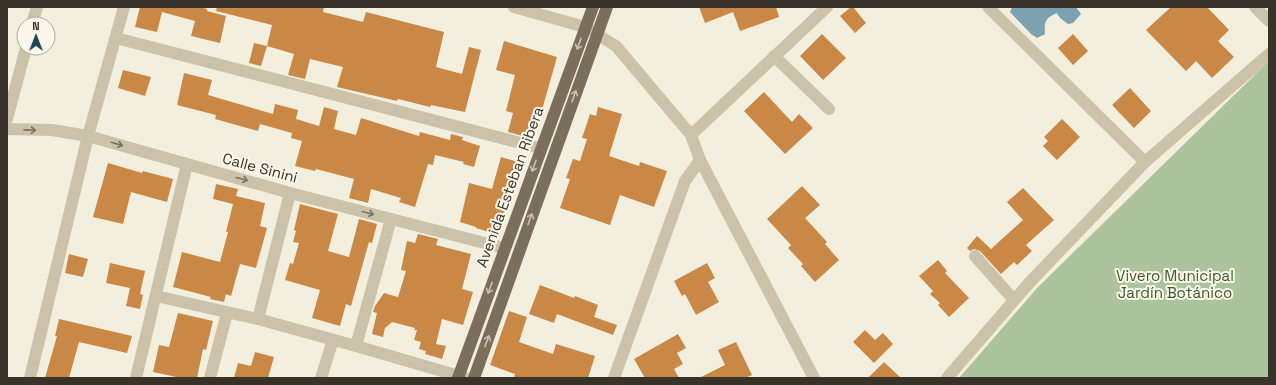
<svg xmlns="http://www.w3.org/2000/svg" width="1276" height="385" font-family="'Space Grotesk',sans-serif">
  <rect width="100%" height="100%" fill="#f3efde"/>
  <path fill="#acc39d" d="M1269,61V378H959L1037,288Z"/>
  <path fill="#7ca1b1" d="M1012,7H1076L1081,14L1073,23L1068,24L1060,18L1057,13C1045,18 1044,22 1045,34L1037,38L1031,34L1010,12Z"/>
  <g fill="#c98846">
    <path d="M140,7H200L207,9V11L226,16L220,43L191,36L195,21L162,12L157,32L135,27Z"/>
    <path d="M217,7H324L323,12L363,22L366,12L444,32L436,67L462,74L469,47L481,50L465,112L431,105L430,107L398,99L397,101L337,87L343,67L310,59L305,79L288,75L294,54L267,46L272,25L216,11Z"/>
    <path d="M699,7H776L779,17L740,31L733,12L705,23Z"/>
    <path d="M851,7H853L866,23L855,33L840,16Z"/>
    <path d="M1171,7H1207L1229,30L1218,41L1234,57L1212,78L1196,61L1186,71L1146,30Z"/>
    <path d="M822,34L846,58L823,80L800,56Z"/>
    <path d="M1073,34L1088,51L1073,65L1058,48Z"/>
    <path d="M504,41L557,57L540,117L537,116L534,129L523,136L508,132L513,113L506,111L515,75L496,70Z"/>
    <path d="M254,43L267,46L261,66L249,63Z"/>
    <path d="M123,70L151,77L145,96L118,88Z"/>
    <path d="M184,73L212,80L208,95L273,114L275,104L298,110L296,119L319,126L324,107L338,111L334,129L356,135L361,118L419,136L420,132L450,140L451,134L463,137L462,140L480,146L474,167L463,164L464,162L435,155L433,165L428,164L415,207L399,202L401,198L371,189L368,203L349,198L354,179L316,169L315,171L295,166L302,141L291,138L292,133L260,124L258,131L215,119L216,115L177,105Z"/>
    <path d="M1130,88L1151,111L1134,128L1112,105Z"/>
    <path d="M764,92L792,122L799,114L813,128L785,154L744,111Z"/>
    <path d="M598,107L622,114L609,156L639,166L640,162L667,171L654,207L620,195L610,225L560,208L570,179L566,178L573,159L580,161L587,139L582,138L590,114L596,116Z"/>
    <path d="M1062,119L1080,137L1057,160L1043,146L1048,141L1044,137Z"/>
    <path d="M501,157L518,162L498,235L476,228V227L460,222L469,183L492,189Z"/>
    <path d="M108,163L142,173L143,171L173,179L167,202L131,192L123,224L93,217Z"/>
    <path d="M216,184L238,189L236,196L265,203L260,226L267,228L256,268L240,264L231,296L226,294L224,302L210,299L211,297L173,287L182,252L220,262L228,232H226L233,204L213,199Z"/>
    <path d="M802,186L820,205L805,218L827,242L825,244L839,260L815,282L801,266L803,264L788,248L791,245L767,219Z"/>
    <path d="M1023,188L1054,220L1026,245L1032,251L1017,265L1014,262L1001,274L980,251L974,249L970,251L967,248L977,236L991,249L1023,220L1007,202Z"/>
    <path d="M300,204L338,214L328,251L349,257L359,219L377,224L372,243L369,242L351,306L346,304L340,326L312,318L320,290L285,280L290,263L293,264L299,243L293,242L296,231L294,230Z"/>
    <path d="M418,234L438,239L436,245L471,254L462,289L473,292L463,325L442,319L436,344L446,346L442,359L425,354L426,351L419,349L421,342L414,340L417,330H414L415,328L392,322L385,328L383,337L372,334L377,313L373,312L375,306L384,293L398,297L406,271L401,270L407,241L415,243Z"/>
    <path d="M69,254L88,259L83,277L65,273Z"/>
    <path d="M938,260L947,271L945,273L969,298L949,317L938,305L940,303L930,294L933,291L919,276Z"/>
    <path d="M110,263L145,271L140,294L143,295L140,309L126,306L130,288L106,283Z"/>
    <path d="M707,263L715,278L708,282L719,302L696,315L685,294L682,296L674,281Z"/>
    <path d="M540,285L574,298L575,296L598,305L594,317L617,325L613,335L557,314L554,323L529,314Z"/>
    <path d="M509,311L527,317L519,342L553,354L556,344L595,356L588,378H514L515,374L490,365Z"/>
    <path d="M178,313L213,321L206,350L203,349L197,378H181L153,372L159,345L169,347Z"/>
    <path d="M59,319L132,336L127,353L79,342L69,378H45L57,336H55Z"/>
    <path d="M865,330L875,340L883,333L893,344L874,363L853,342Z"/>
    <path d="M678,334L686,348L677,353L683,364L674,369L679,378H645L634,359Z"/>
    <path d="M736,342L752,375L745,378H699L725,365L718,350Z"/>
    <path d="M255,352L274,357L268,378H234L238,363L251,366Z"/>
    <path d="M884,362L901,378H868Z"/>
  </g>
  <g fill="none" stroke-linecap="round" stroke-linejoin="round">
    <g stroke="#ccc2a9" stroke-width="12">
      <path d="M514,7L585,27L616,46L691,135L700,160L814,378"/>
      <path d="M988,7L1145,162"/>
      <path d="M1255,7L1269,21"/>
      <path d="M32,24L37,7"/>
      <path d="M116,38L540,148"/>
      <path d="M774,56L829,109"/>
      <path d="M7,119L26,48"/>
      <path d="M7,129L52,130L88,136L290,193L504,248"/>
      <path d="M691,135L827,7"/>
      <path d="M975,256L1014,300"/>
      <path d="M156,296L258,319L356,346L466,378"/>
      <path d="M258,319L290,193"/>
      <path d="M356,346L391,219"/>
      <path d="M30,378L88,136L124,7"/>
      <path d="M136,378L187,164"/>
      <path d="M210,378L227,313"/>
      <path d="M321,378L333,340"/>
      <path d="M614,378L685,181L700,160"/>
      <path d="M947,378L1030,282L1145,162L1269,54"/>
    </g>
    <g stroke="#7b6e5a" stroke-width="12">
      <path d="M458,378L593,7"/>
      <path d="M474,378L607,7"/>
    </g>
  </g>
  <defs><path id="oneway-shaft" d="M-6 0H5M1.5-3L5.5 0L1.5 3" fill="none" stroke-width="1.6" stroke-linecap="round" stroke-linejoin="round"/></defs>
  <g stroke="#c8c0b0">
    <use href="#oneway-shaft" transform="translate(579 44) rotate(110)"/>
    <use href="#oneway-shaft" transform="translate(574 96) rotate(-70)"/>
    <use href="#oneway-shaft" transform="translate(534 166) rotate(110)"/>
    <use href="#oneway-shaft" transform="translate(530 219) rotate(-70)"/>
    <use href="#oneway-shaft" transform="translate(490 288) rotate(110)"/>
    <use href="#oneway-shaft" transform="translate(487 341) rotate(-70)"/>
  </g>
  <g stroke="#7b7363">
    <use href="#oneway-shaft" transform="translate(30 130) rotate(1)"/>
    <use href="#oneway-shaft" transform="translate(117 144) rotate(16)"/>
    <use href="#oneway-shaft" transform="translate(242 179) rotate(15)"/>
    <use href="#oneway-shaft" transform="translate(368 213) rotate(15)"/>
  </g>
  <g text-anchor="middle" stroke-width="4" stroke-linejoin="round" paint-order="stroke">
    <g font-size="15" fill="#393229" stroke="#fbf7ea">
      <text transform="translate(260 168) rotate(15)" y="5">Calle Sinini</text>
      <text transform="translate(510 187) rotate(-70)" y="5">Avenida Esteban Ribera</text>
    </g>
    <g font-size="15" fill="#3c582c" stroke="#fbf7ea">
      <text x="1175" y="281">Vivero Municipal<tspan x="1175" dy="17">Jardín Botánico</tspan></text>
    </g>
  </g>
  <rect width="1276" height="385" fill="none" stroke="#393229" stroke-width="16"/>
  <g transform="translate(36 36)"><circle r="19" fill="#fbf7ea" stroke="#ada89d"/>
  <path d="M0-3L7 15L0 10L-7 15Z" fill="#1d485c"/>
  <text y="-6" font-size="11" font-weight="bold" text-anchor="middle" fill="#393229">N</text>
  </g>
</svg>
